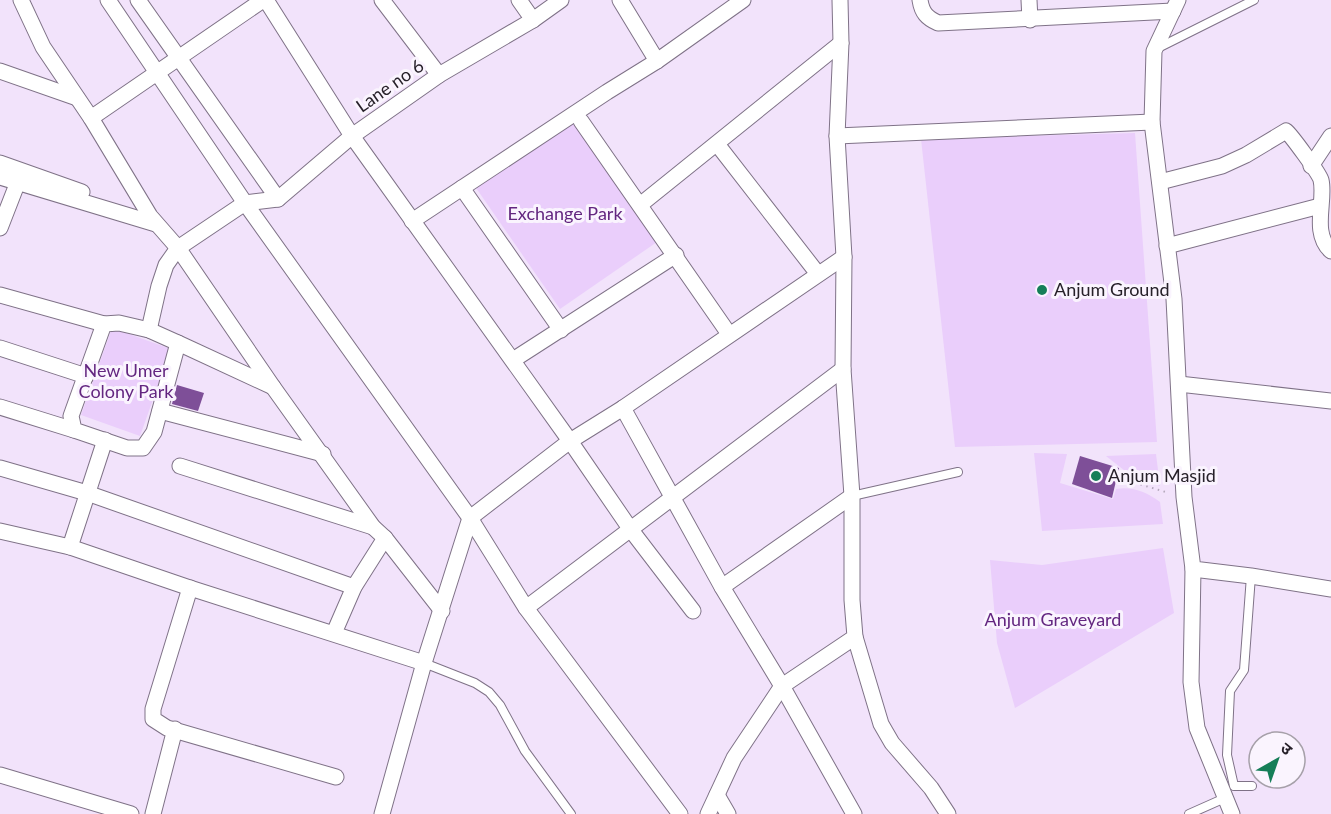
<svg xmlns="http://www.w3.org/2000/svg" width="1331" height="814" font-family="Lato,'Noto Sans Devanagari',sans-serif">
  <rect width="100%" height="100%" fill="#f2e3fb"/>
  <g fill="#eacefb">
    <path d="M570,118L657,242L560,309L474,185Z"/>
    <path d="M1135,133L1157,442L955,447L921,139Z"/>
    <path d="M112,328L171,349L140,436L81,415Z"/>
    <path d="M1034,453L1067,454L1060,483L1113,499L1116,489C1132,486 1147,492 1160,502L1163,524L1042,531Z"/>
    <path d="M1156,454L1160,486L1129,474L1106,456Z"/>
    <path d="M1163,548L1174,613L1015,708L997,643L990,560L1042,565Z"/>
  </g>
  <g fill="#7e4f98">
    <path d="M177,385L204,393L198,411L172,404Z"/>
    <path d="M1080,456L1119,468L1112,498L1072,484Z"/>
  </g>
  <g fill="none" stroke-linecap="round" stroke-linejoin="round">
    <defs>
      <g id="lane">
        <path d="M1156,49L1254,0"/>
        <path d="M852,496L958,472"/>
        <path d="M1251,576L1244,670L1230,691L1227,755L1234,786H1252"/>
        <path d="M424,663L475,683L489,692L500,705L525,751L571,814"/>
        <path d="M1189,814L1225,798"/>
      </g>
      <g id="street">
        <path d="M21,0L43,47L91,118L150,216L178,248L273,387L373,527L385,538L442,611"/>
        <path d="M108,0L245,203L470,518L526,608L680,814"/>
        <path d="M138,0L278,199"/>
        <path d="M266,0L352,136L570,441L631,530L693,611"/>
        <path d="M382,0L439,75"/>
        <path d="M519,0L533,20"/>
        <path d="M620,0L657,61"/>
        <path d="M920,0C922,13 927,18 938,23L1173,11"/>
        <path d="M1029,0L1030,20"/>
        <path d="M1178,0L1154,51L1152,122L1174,299L1184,497L1193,569L1251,576L1331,589"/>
        <path d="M0,71L77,98"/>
        <path d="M91,118L263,0"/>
        <path d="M581,121L729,334"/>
        <path d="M837,136L1152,122"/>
        <path d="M717,144L818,274"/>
        <path d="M0,163L82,192"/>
        <path d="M1311,166L1331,136"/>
        <path d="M0,177L156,224"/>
        <path d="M1160,182L1222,166L1246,155L1286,131C1291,135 1319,173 1321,180C1326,200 1311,233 1331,251"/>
        <path d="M462,188L561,330"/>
        <path d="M640,205L841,43"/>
        <path d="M412,221L607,92L657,61L743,0"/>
        <path d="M0,228L21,174"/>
        <path d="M1167,246L1320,206"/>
        <path d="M0,295L104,324"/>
        <path d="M119,323L149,330L178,343L154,432L143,448H127L74,430L71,416L104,324Z"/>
        <path d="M149,330L159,286L166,265L178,248L245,203L278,199L352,136L439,75L533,20L561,0"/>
        <path d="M178,343L273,387"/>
        <path d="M0,348L86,376"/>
        <path d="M513,360L676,255"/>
        <path d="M1179,384L1331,401"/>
        <path d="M0,407L74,430"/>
        <path d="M623,408L722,587L782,686L854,814"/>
        <path d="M160,411L323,454"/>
        <path d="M180,466L373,527"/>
        <path d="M0,468L87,493L354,587"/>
        <path d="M0,531L70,547L190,588L424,663"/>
        <path d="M70,547L105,440"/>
        <path d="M1193,569L1191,682L1197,728L1232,814"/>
        <path d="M722,587L852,496"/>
        <path d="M190,588L153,709V719L167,728L336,777"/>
        <path d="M526,608L843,369"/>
        <path d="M334,633L354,587L385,538"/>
        <path d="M855,637L881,724L892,743L931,788L948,814"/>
        <path d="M0,775L131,814"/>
        <path d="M717,795L728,814"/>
        <path d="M153,814L175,729"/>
        <path d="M382,814L424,663L470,518L570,441L623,408L844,257"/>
        <path d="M708,814L734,758L782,686L855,637L852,600V496L843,369L844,257L837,136L841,43L840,0"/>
      </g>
    </defs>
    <use href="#lane" stroke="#7f7287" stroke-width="10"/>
    <use href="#street" stroke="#7f7287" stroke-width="17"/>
    <path stroke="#b4a8bb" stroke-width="2" stroke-dasharray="1.5 4.5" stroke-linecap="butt" d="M1129,481L1169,493"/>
    <use href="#lane" stroke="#fff" stroke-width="8"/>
    <use href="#street" stroke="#fff" stroke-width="15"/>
  </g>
  <g fill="#157e58" stroke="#faf4fe" stroke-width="2">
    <circle cx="1042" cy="290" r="6"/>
    <circle cx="1096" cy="476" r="6"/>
  </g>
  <g text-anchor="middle" stroke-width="6" stroke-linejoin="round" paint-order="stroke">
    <g font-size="18" fill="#27212a" stroke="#faf4fe">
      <text transform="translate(390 86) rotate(-35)" y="6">Lane no 6</text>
    </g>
    <g font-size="18" fill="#632680" stroke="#faf4fe">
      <text x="565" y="220">Exchange Park</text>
      <text x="126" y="377">New Umer<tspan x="126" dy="21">Colony Park</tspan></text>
      <text x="1053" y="626">Anjum Graveyard</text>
    </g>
    <g font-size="18" fill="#27212a" stroke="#faf4fe" text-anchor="start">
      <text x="1054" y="296">Anjum Ground</text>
      <text x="1108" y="482">Anjum Masjid</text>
    </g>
  </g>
  <g transform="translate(1277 760) rotate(40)"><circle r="28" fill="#faf4fe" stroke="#a6a0a9" stroke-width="1.5"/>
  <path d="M0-4.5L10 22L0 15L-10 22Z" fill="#157e58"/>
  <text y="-9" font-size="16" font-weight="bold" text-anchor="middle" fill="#27212a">उ</text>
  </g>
</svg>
